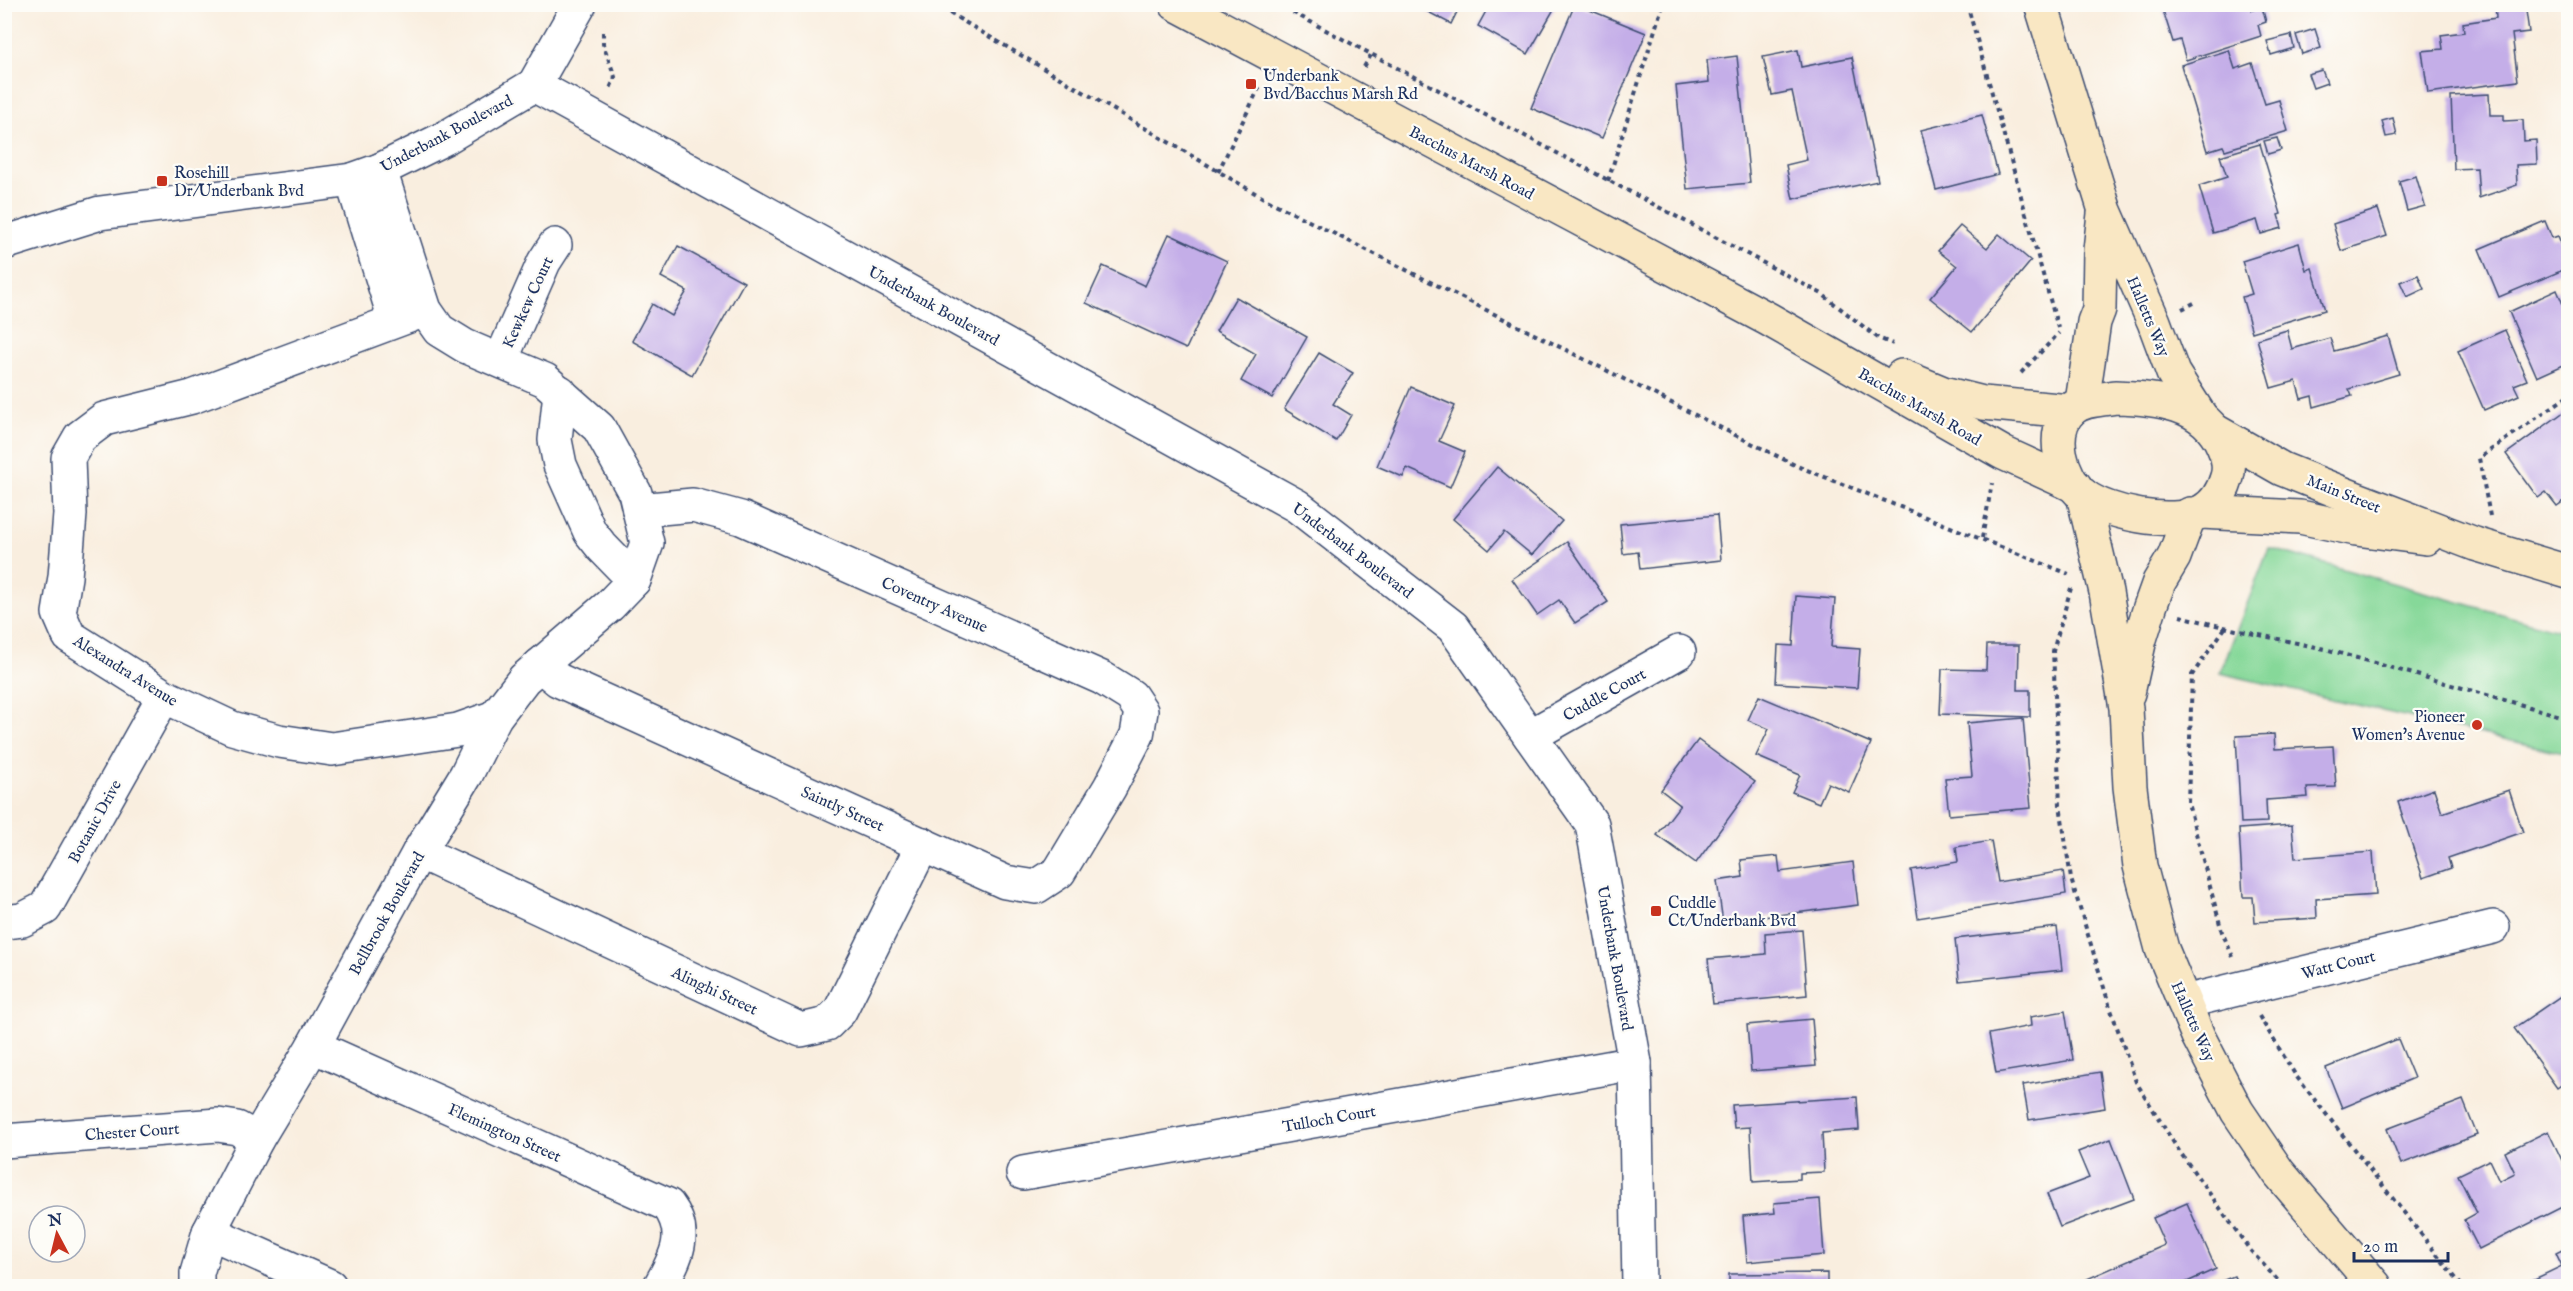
<svg xmlns="http://www.w3.org/2000/svg" width="2573" height="1291" font-family="'IM FELL English',serif">
  <rect width="100%" height="100%" fill="#fdfcf7"/>
  <filter id="ink" filterUnits="userSpaceOnUse"><feTurbulence type="fractalNoise" baseFrequency=".0167" numOctaves="2"/><feDisplacementMap in="SourceGraphic" scale="12" xChannelSelector="R" yChannelSelector="G"/><feConvolveMatrix kernelMatrix="1 2 1 2 8 2 1 2 1" color-interpolation-filters="sRGB"/></filter>
  <filter id="wash" filterUnits="userSpaceOnUse"><feTurbulence type="fractalNoise" baseFrequency=".008" numOctaves="4" result="noise"/><feDisplacementMap in="SourceGraphic" scale="24" xChannelSelector="R" yChannelSelector="G"/><feGaussianBlur stdDeviation="1.35" result="paint"/><feColorMatrix in="noise" values="0 0 0 0 0 0 0 0 0 0 0 0 0 0 0 0 0 1.4 0 .05"/><feComposite in="paint" operator="in"/></filter>
  <g filter="url(#wash)">
    <rect width="100%" height="100%" fill="#f9eedf"/>
    <path fill="#86d899" stroke="#50847c" stroke-width="1.5" d="M2269,548L2568,633V754L2220,673Z"/>
    <g id="blocks">
      <g fill="#c4aee8">
        <path d="M1413,4H1461L1451,24Z"/>
        <path d="M1490,4H1557L1528,54L1478,26Z"/>
        <path d="M1575,4L1646,33L1602,138L1531,108Z"/>
        <path d="M2161,4H2251L2252,10L2262,7L2266,22L2258,25L2261,36L2186,60L2180,40L2173,42Z"/>
        <path d="M2495,4H2525L2529,32L2512,34L2518,81L2428,93L2422,51L2443,49L2441,35L2464,32L2463,23L2496,18Z"/>
        <path d="M2315,29L2321,48L2302,54L2296,35Z"/>
        <path d="M2291,35L2294,48L2271,55L2267,41Z"/>
        <path d="M1798,50L1801,67L1852,57L1878,181L1793,199L1786,165L1807,160L1792,91L1772,95L1763,57Z"/>
        <path d="M2229,50L2235,69L2252,63L2265,104L2279,100L2288,131L2225,150L2223,146L2207,151L2181,65Z"/>
        <path d="M1737,56L1750,183L1687,189L1676,86L1709,82L1707,60Z"/>
        <path d="M2322,70L2327,83L2313,88L2308,74Z"/>
        <path d="M2489,94L2490,115H2504V121L2523,120L2524,141L2536,140L2537,164L2516,165L2517,185L2479,198L2477,168L2454,169L2451,96Z"/>
        <path d="M1982,115L1998,174L1936,190L1921,130Z"/>
        <path d="M2393,118L2397,135L2386,137L2382,121Z"/>
        <path d="M2277,138L2281,150L2268,154L2264,141Z"/>
        <path d="M2260,144L2281,214L2278,215L2282,228L2261,234L2257,220L2213,233L2199,186L2227,177L2220,156Z"/>
        <path d="M2416,176L2425,206L2407,211L2399,181Z"/>
        <path d="M2378,209L2387,236L2341,251L2333,224Z"/>
        <path d="M2545,221L2552,238L2558,236L2568,260V268L2499,297L2479,249Z"/>
        <path d="M1960,226L1987,248L1999,234L2031,261L1972,332L1930,298L1957,266L1938,251Z"/>
        <path d="M1169,234L1227,261L1186,349L1086,303L1103,266L1145,286Z"/>
        <path d="M2299,243L2306,270L2312,268L2325,310L2252,332L2242,297L2252,294L2242,261Z"/>
        <path d="M678,246L744,282L692,375L632,341L652,304L672,316L687,291L661,277Z"/>
        <path d="M2418,275L2424,289L2407,297L2400,282Z"/>
        <path d="M2557,290L2568,316V346L2566,347L2568,363L2537,377L2509,312Z"/>
        <path d="M1236,297L1307,337L1272,398L1241,381L1256,354L1216,331Z"/>
        <path d="M2287,330L2292,349L2330,338L2334,351L2388,336L2399,374L2349,389L2352,396L2314,407L2312,396L2301,399L2296,381L2271,388L2257,339Z"/>
        <path d="M2505,330L2527,380L2514,385L2519,395L2484,410L2458,351Z"/>
        <path d="M1319,353L1353,373L1333,404L1351,415L1336,441L1284,409Z"/>
        <path d="M1411,387L1455,406L1439,441L1465,452L1450,487L1407,468L1403,477L1377,466Z"/>
        <path d="M2568,409V498L2557,506L2546,492L2538,498L2506,454Z"/>
        <path d="M1497,467L1562,521L1532,555L1504,532L1489,550L1453,519Z"/>
        <path d="M1717,515L1721,560L1640,569L1638,552L1623,554L1620,524Z"/>
        <path d="M1567,542L1608,602L1575,623L1559,600L1537,615L1512,579Z"/>
        <path d="M1796,596L1835,599L1831,647L1860,649L1857,688L1776,683L1778,645L1793,646Z"/>
        <path d="M1987,645H2019L2018,690H2030V717L1940,714L1942,669L1986,670Z"/>
        <path d="M1759,696L1871,743L1849,792L1828,783L1819,803L1792,792L1800,775L1756,756L1769,729L1748,720Z"/>
        <path d="M2023,718L2031,808L1949,815L1945,778L1972,776L1967,723Z"/>
        <path d="M2274,734L2275,749L2333,746L2336,787L2307,788L2308,797L2266,800L2267,822L2241,823L2236,736Z"/>
        <path d="M1698,740L1755,782L1696,863L1657,835L1680,805L1661,790Z"/>
        <path d="M2434,789L2442,813L2509,790L2523,832L2448,858L2451,868L2423,878L2398,802Z"/>
        <path d="M2292,825L2295,858L2373,852L2376,895L2316,899L2317,918L2255,922L2253,897H2243L2239,829Z"/>
        <path d="M1991,841L1998,882L2063,871L2066,894L1918,918L1911,870L1958,862L1956,847Z"/>
        <path d="M1778,856L1780,872L1853,862L1858,905L1723,922L1717,881L1743,877L1741,860Z"/>
        <path d="M2057,927L2062,970L1959,981L1955,939Z"/>
        <path d="M1802,930L1807,995L1713,1004L1708,959L1766,954L1765,933Z"/>
        <path d="M2568,991V1080L2557,1088L2514,1028Z"/>
        <path d="M2065,1011L2073,1060L1996,1073L1989,1034L2031,1026L2030,1017Z"/>
        <path d="M1812,1019L1816,1066L1751,1071L1747,1025Z"/>
        <path d="M2398,1039L2414,1078L2342,1108L2326,1068Z"/>
        <path d="M2100,1072L2105,1108L2029,1120L2023,1085Z"/>
        <path d="M1857,1097L1859,1130L1822,1133L1824,1172L1800,1173V1179L1753,1182L1750,1127L1734,1128L1732,1105Z"/>
        <path d="M2463,1100L2477,1135L2401,1164L2387,1129Z"/>
        <path d="M2548,1131L2568,1173V1204L2479,1249L2464,1220L2477,1213L2458,1175L2489,1160L2499,1181L2515,1173L2505,1152Z"/>
        <path d="M2111,1139L2134,1199L2060,1227L2047,1194L2089,1178L2078,1152Z"/>
        <path d="M1820,1199L1824,1255L1747,1262L1743,1216L1775,1213L1774,1203Z"/>
        <path d="M2187,1203L2216,1269L2178,1286H2091L2087,1279L2165,1245L2153,1218Z"/>
        <path d="M2568,1247V1286H2520L2562,1266L2556,1253Z"/>
        <path d="M1827,1273V1286H1729V1274Z"/>
        <path d="M2234,1276L2239,1286H2210Z"/>
      </g>
    </g>
  </g>
  <g filter="url(#ink)">
    <use href="#blocks" fill-opacity="0" stroke="#3c4c71" stroke-width="1.5"/>
    <g fill="none" stroke-linecap="round" stroke-linejoin="round">
      <defs>
        <g id="street">
          <path d="M534,85L1297,506L1453,627L1592,824L1635,1063L1639,1286"/>
          <path d="M352,180L395,320"/>
          <path d="M4,243L100,213L352,180L380,170L445,138L534,85L580,4"/>
          <path d="M425,310L192,397L104,419L80,437L68,458L70,514L65,577L59,613L69,636L164,696L232,728L279,741L332,749L458,730L495,717"/>
          <path d="M501,360L544,262L555,245"/>
          <path d="M560,392L555,440L560,465L590,532L602,547L634,580"/>
          <path d="M540,665L558,680L1005,882L1036,887L1059,872L1110,787L1137,735L1141,711L1131,696L1102,678L741,518L693,505L639,510"/>
          <path d="M1530,736L1679,652"/>
          <path d="M419,852L801,1030L827,1024L840,1011L923,844"/>
          <path d="M4,922L22,920L45,908L164,696"/>
          <path d="M2184,1002L2493,927"/>
          <path d="M313,1046L668,1205C690,1234 675,1259 660,1286"/>
          <path d="M4,1141L218,1125L237,1128L257,1139"/>
          <path d="M1023,1173L1635,1063"/>
          <path d="M209,1232L330,1286"/>
          <path d="M197,1286V1273L209,1232L257,1139L313,1046L419,852L466,775L495,717L524,679L610,605L634,580L647,543L635,493L599,428L545,380L465,346L439,330L425,310L380,170"/>
        </g>
        <g id="secondary">
          <path d="M1176,4L1768,319L2003,453L2075,486"/>
          <path d="M2041,4L2105,211L2154,322L2173,373L2201,417"/>
          <path d="M1902,376L1943,393L1983,403L2070,411"/>
          <path d="M2115,397C2156,398 2205,403 2223,446C2227,455 2230,467 2227,477C2223,491 2215,505 2201,512C2172,526 2107,514 2083,495C2061,478 2048,430 2072,409C2084,399 2100,400 2115,397Z"/>
          <path d="M2082,402L2094,322L2099,309L2100,250L2104,214"/>
          <path d="M2217,432L2282,469L2357,499L2475,544L2568,572"/>
          <path d="M2083,495L2106,592L2126,708L2130,787L2140,866L2162,949L2198,1036L2237,1111L2279,1173L2375,1286"/>
          <path d="M2201,512L2300,517L2356,529L2426,538"/>
          <path d="M2128,693L2140,639L2150,607L2159,582L2174,557L2190,514"/>
        </g>
      </defs>
      <use href="#street" stroke="#3c4c71" stroke-width="36"/>
      <use href="#secondary" stroke="#3c4c71" stroke-width="36"/>
      <g stroke="#3c4c71" stroke-width="4" stroke-dasharray="4.5 4.5" stroke-linecap="butt">
        <path d="M934,4L1267,200L1797,466L2069,574"/>
        <path d="M1277,4L1822,294L1878,338L1893,344"/>
        <path d="M1967,4L2058,328"/>
        <path d="M603,32V44L615,77L609,91"/>
        <path d="M1364,67L1371,55"/>
        <path d="M1218,172L1260,86"/>
        <path d="M1608,181L1663,4"/>
        <path d="M2182,309L2196,302"/>
        <path d="M2021,373L2059,333"/>
        <path d="M2490,516L2479,458L2568,396"/>
        <path d="M1982,538L1992,483"/>
        <path d="M2071,588L2053,651L2060,805L2071,879L2109,1004L2136,1082L2177,1148L2250,1250L2283,1286"/>
        <path d="M2180,616L2236,630L2325,649L2568,718"/>
        <path d="M2225,628L2192,675L2188,803L2222,932L2233,957"/>
        <path d="M2259,1016L2296,1076L2462,1286"/>
      </g>
      <use href="#street" stroke="#fff" stroke-width="33"/>
      <use href="#secondary" stroke="#f9e7c3" stroke-width="33"/>
    </g>
  </g>
  <g fill="#c8321e" stroke="#fdfcf7" stroke-width="2">
    <rect x="1245" y="78" width="12" height="12" rx="3"/>
    <rect x="156" y="175" width="12" height="12" rx="3"/>
    <circle cx="2477" cy="725" r="6"/>
    <rect x="1650" y="905" width="12" height="12" rx="3"/>
  </g>
  <g text-anchor="middle" stroke-width="4.5" stroke-linejoin="round" paint-order="stroke">
    <g font-size="16" fill="#1b2f5e" stroke="#fdfcf7" text-anchor="start">
      <text x="1263" y="81">Underbank<tspan x="1263" dy="18">Bvd/Bacchus Marsh Rd</tspan></text>
      <text x="174" y="178">Rosehill<tspan x="174" dy="18">Dr/Underbank Bvd</tspan></text>
      <text x="2465" y="722" text-anchor="end">Pioneer<tspan x="2465" dy="18">Women's Avenue</tspan></text>
      <text x="1668" y="908">Cuddle<tspan x="1668" dy="18">Ct/Underbank Bvd</tspan></text>
    </g>
    <g font-size="16" fill="#1b2f5e" stroke="#fdfcf7">
      <text transform="translate(446 133) rotate(-28)" y="6">Underbank Boulevard</text>
      <text transform="translate(1472 162) rotate(28)" y="6">Bacchus Marsh Road</text>
      <text transform="translate(527 302) rotate(-65)" y="6">Kewkew Court</text>
      <text transform="translate(934 305) rotate(29)" y="6">Underbank Boulevard</text>
      <text transform="translate(2149 316) rotate(67)" y="6">Halletts Way</text>
      <text transform="translate(1920 406) rotate(30)" y="6">Bacchus Marsh Road</text>
      <text transform="translate(2344 493) rotate(22)" y="6">Main Street</text>
      <text transform="translate(1353 550) rotate(37)" y="6">Underbank Boulevard</text>
      <text transform="translate(935 604) rotate(24)" y="6">Coventry Avenue</text>
      <text transform="translate(126 670) rotate(32)" y="6">Alexandra Avenue</text>
      <text transform="translate(1604 694) rotate(-29)" y="6">Cuddle Court</text>
      <text transform="translate(843 808) rotate(24)" y="6">Saintly Street</text>
      <text transform="translate(94 821) rotate(-61)" y="6">Botanic Drive</text>
      <text transform="translate(386 913) rotate(-61)" y="6">Bellbrook Boulevard</text>
      <text transform="translate(1616 958) rotate(80)" y="6">Underbank Boulevard</text>
      <text transform="translate(2338 964) rotate(-14)" y="6">Watt Court</text>
      <text transform="translate(715 990) rotate(25)" y="6">Alinghi Street</text>
      <text transform="translate(2194 1021) rotate(66)" y="6">Halletts Way</text>
      <text transform="translate(1329 1118) rotate(-10)" y="6">Tulloch Court</text>
      <text transform="translate(132 1131) rotate(-4)" y="6">Chester Court</text>
      <text transform="translate(505 1132) rotate(24)" y="6">Flemington Street</text>
    </g>
  </g>
  <rect width="2573" height="1291" fill="none" stroke="#fdfcf7" stroke-width="24"/>
  <g transform="translate(57 1234) rotate(353)"><circle r="28" fill="#fdfcf7" stroke="#a3aaba" stroke-width="1.5"/>
  <path d="M0-4.5L10 22L0 15L-10 22Z" fill="#c8321e"/>
  <text y="-9" font-size="16" font-weight="bold" text-anchor="middle" fill="#1b2f5e">N</text>
  </g>
  <path d="M2354 1252v9h94v-9" fill="none" stroke="#1b2f5e" stroke-width="3"/>
  <text x="2363" y="1252" font-size="18" fill="#1b2f5e" stroke="#fdfcf7" stroke-width="4.5" paint-order="stroke">20 m</text>
</svg>
